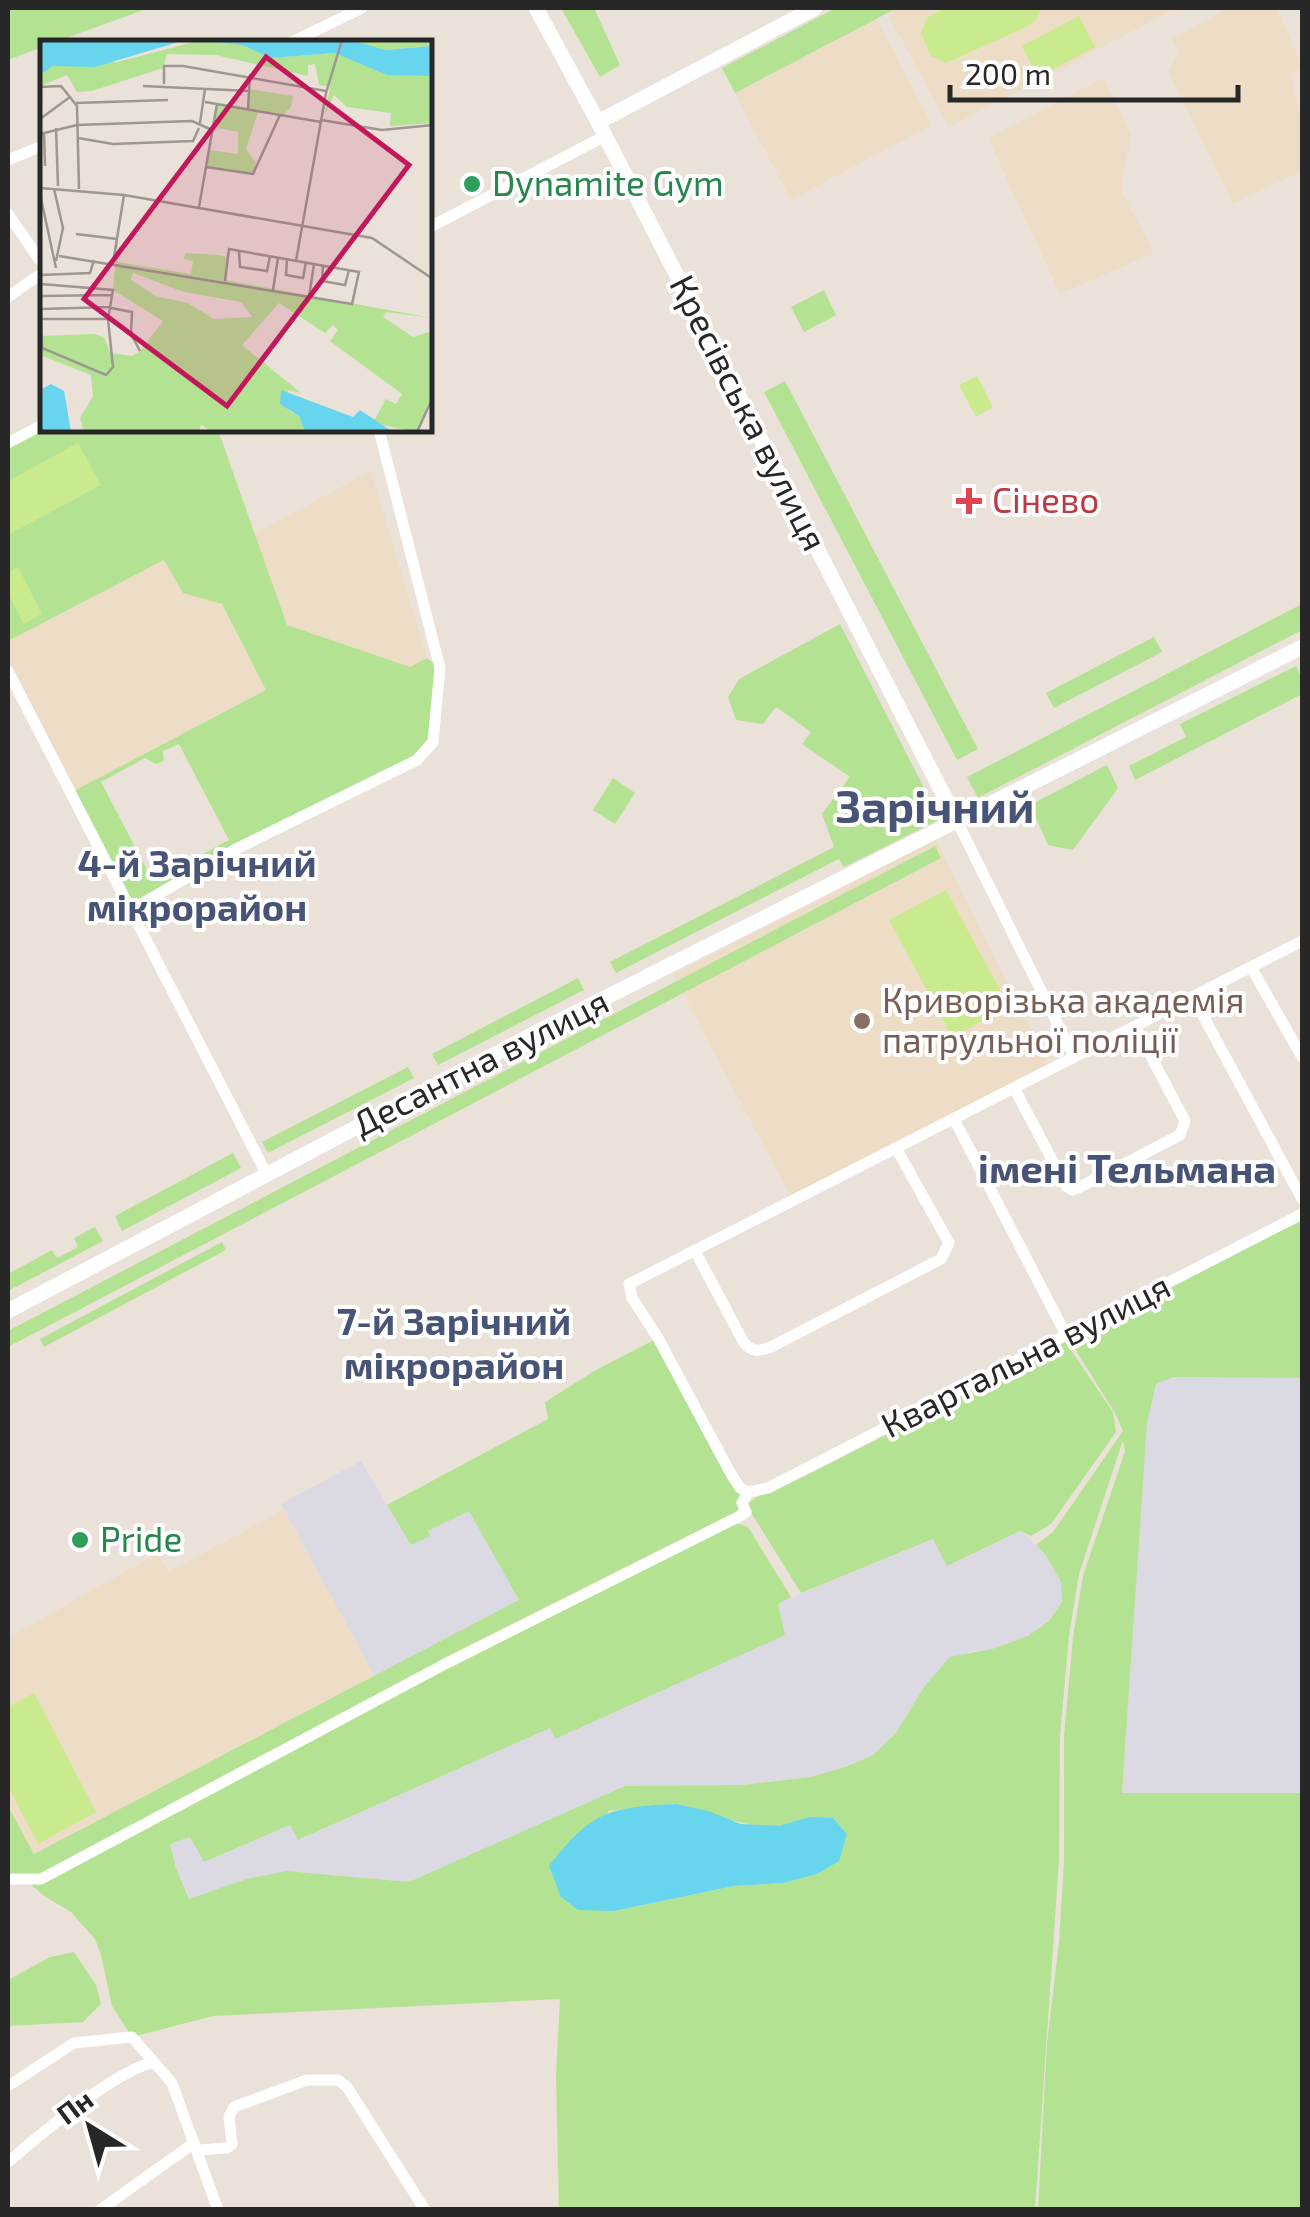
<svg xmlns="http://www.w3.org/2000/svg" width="1310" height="2217" font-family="'Exo 2',sans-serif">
  <rect width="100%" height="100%" fill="#eae1d8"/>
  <g fill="#dbd9e2">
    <path d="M1173,1377L1302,1378V1793L1122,1794L1147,1422L1156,1384Z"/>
    <path d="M361,1461L411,1545L430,1535L428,1531L469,1510L519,1600L375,1677L281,1504Z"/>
    <path d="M1021,1531L1045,1554L1061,1582L1062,1602L1049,1621L1028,1636L992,1649L969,1652L924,1687L896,1733L873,1755L848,1766L811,1777L742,1785L625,1786L409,1882L287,1871L246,1879L190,1899L176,1868L170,1844L190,1837L204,1862L291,1825L299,1840L550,1728L555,1738L785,1634L778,1603L934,1539L948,1566Z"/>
  </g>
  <g fill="#edddc6">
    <path d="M897,8H1177L949,127L887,13Z"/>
    <path d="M1229,8H1277L1302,67L1291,75L1302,124V171L1233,204L1168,71L1180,52L1172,39Z"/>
    <path d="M876,18L932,125L791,200L735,93Z"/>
    <path d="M1104,78L1131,135L1121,190L1154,253L1060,294L988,138Z"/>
    <path d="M371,471L427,658L411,667L287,625L254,534Z"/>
    <path d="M164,559L183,593L222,604L266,690L70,793L8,671V641Z"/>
    <path d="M936,840L1049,1066L791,1197L673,975Z"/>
    <path d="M284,1510L375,1677L33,1855L8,1806V1638L158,1553L168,1572Z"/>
  </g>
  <g fill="#b4e293" fill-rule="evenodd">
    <path d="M8,8H149L55,42H42V47L8,60Z"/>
    <path d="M561,8H594L620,65L600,77Z"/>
    <path d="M836,8H897L735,93L722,68Z"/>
    <path d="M824,290L836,315L804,332L791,307Z"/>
    <path d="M785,381L978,749L957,760L764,392Z"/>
    <path d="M42,430H218L287,625L410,667L427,658L440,668L433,742L417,760L131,910L70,793L266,690L222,604L183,593L164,560L8,641V443ZM179,744L229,840L153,881L101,782L145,758L156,764L164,761L163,751Z"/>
    <path d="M1302,604V630L978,798L967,777Z"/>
    <path d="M840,624L940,819L844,867L839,859L616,973L610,962L834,847L822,814L850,777L802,744L811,732L776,707L763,724L736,720L728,697L739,679Z"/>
    <path d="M1154,637L1162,652L1054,708L1046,693Z"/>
    <path d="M1296,666L1302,679V694L1135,780L1129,766L1186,737L1180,724Z"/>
    <path d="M1107,765L1118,788L1073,850L1048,845L1030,805Z"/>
    <path d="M613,778L635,793L615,824L593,810Z"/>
    <path d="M935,846L941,858L8,1347V1331Z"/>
    <path d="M578,978L584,990L438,1065L432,1054Z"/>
    <path d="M408,1067L414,1078L268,1153L262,1142Z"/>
    <path d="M233,1153L241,1168L122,1231L115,1216Z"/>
    <path d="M1302,1214V1378L1173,1377L1156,1384L1147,1423L1122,1793H1302V2209H1038L1047,2044L1059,1942L1064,1862V1736L1073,1637L1083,1576L1125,1451L1123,1440L1079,1574L1069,1636L1060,1736L1059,1860L1035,2209H559L556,2075L560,1999L213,2016L132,2037L112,2006L101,1955L95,1939L71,1912L44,1896L27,1881L12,1879L8,1869V1806L34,1854L519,1600L469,1511L428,1531L430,1536L411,1545L387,1505L548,1419L545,1402L596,1370L658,1338L739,1488L746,1512L440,1671L736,1523L748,1527L791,1597L778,1604L785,1635L555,1739L550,1728L298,1840L290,1825L204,1862L190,1837L170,1844L176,1868L189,1899L246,1879L287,1871L409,1882L625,1786L742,1785L811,1777L848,1766L873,1755L896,1733L924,1687L950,1657L992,1649L1028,1636L1049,1621L1062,1602L1061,1582L1045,1554L1036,1545L1053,1532L1123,1431L1115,1413L1065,1333ZM677,1804C710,1811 744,1829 778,1826C788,1825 799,1820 809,1817L783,1883L734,1886L614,1911L608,1811Z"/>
    <path d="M95,1227L103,1241L8,1291V1274L52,1250L57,1258L78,1247L74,1238Z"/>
    <path d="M222,1242L226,1250L44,1347L40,1339Z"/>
    <path d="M1064,1340L1113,1412L1116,1432L1051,1524L1031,1536L1020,1531L947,1566L933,1539L801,1593L747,1506C756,1492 784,1486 801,1478C889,1433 978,1390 1064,1340Z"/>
    <path d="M74,1952L96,1985L101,2004L83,2022L8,2026V1980L50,1957Z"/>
  </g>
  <g fill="#caea8e">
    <path d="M944,8H1042L1035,21L1026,27L946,63L931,56L921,33L927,18Z"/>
    <path d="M1079,16L1095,47L1038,77L1022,46Z"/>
    <path d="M977,376L993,407L976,417L959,385Z"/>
    <path d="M78,443L101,485L8,535V481Z"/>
    <path d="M18,567L42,614L24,624L8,593V573Z"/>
    <path d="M946,890L1009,1007L952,1037L889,920Z"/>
    <path d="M34,1693L96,1812L38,1844L8,1786V1707Z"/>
  </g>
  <path fill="#68d5ef" d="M677,1804L708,1811L741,1824L779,1826L809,1817L833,1818L847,1834L839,1861L817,1874L783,1883L734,1886L614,1911L578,1910L561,1897L549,1866C592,1811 609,1807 677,1804Z"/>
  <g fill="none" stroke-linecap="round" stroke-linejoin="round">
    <g stroke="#fff" stroke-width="11">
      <path d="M292,42L362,8"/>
      <path d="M8,160L42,146"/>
      <path d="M8,214L42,263"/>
      <path d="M430,227L605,136"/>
      <path d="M8,297L42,273"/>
      <path d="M8,443L42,425"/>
      <path d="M8,671L267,1175"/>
      <path d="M957,821L1074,1057"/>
      <path d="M131,910L234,850L417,760L433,742L440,668L379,430"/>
      <path d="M1251,967L1302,1057"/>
      <path d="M1193,997L1302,1199"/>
      <path d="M1014,1088L1066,1186L1072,1190L1080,1187L1180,1135L1185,1121L1135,1026"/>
      <path d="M954,1119L1065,1333"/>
      <path d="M695,1251L744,1343C753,1353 759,1351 771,1347L941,1259L949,1243L896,1148"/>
      <path d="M748,1492L740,1488L731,1474L658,1338L632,1298L629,1284L1302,941"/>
      <path d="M748,1492L768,1488C947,1398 1123,1304 1302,1214"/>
      <path d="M12,1879H41L445,1664L738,1517L746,1512L742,1503L748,1492"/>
      <path d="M8,2086L74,2043L132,2037L172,2083L218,2210"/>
      <path d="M199,2150L227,2148L232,2144L229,2117L234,2107L307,2080H338L347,2087L425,2210"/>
      <path d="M8,2162C39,2136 114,2071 152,2063"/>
      <path d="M100,2210L194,2143"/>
    </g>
    <g stroke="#fff" stroke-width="15">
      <path d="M536,8L598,122L957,821"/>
      <path d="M598,122L815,8"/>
      <path d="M8,1311L543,1029L1302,647"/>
    </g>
  </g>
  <g fill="#2e9e5b" stroke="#fff" stroke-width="4">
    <circle cx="472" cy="184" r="10"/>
    <circle cx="80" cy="1540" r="10"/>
  </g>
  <path fill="#e0444e" stroke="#fff" stroke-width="4" d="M964 486h10v10h10v10h-10v10h-10v-10h-10v-10h10z"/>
  <circle fill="#8d6e63" stroke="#fff" stroke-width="4" cx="862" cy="1021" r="10"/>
  <g text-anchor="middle" stroke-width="8" stroke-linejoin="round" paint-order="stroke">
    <g font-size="35" fill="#27864d" stroke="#fff" text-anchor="start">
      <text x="492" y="196">Dynamite Gym</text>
      <text x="100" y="1552">Pride</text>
    </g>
    <g font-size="35" fill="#272727" stroke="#fff">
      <text transform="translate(748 413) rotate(63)" y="12">Кресівська вулиця</text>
      <text transform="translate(481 1063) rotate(-27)" y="12">Десантна вулиця</text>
      <text transform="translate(1026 1356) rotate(-27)" y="12">Квартальна вулиця</text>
    </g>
    <g font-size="35" fill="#be3a42" stroke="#fff" text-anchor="start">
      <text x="992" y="513">Сінево</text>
    </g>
    <g font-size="35" fill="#785e54" stroke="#fff" text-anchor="start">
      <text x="882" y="1013">Криворізька академія<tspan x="882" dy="40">патрульної поліції</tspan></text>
    </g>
    <g font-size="38" font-weight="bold" fill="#485477" stroke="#fff">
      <text x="197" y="877">4-й Зарічний<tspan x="197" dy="44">мікрорайон</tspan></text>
      <text x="454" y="1335">7-й Зарічний<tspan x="454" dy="44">мікрорайон</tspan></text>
    </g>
    <g font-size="40" font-weight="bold" fill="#485477" stroke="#fff">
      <text x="1127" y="1183">імені Тельмана</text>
    </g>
    <g font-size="45" font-weight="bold" fill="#485477" stroke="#fff">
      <text x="935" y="823">Зарічний</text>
    </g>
  </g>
  <g transform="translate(40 40)">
    <rect width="392" height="392" fill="#eae1d8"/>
    <path d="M161,0L202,5L230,18L295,13L355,34L392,36V83L350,86L351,73L307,67L294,55L285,75L290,47L279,45L275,24L268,25V36L176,15L127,14L123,28L52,51L37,52L27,35L0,46V35L13,26L78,22ZM302,0H392V6L345,10ZM209,49L253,56L251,67L243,75L218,72L206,109L216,123L213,134L166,127L169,110L198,114V92L173,87L177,64L208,69ZM78,194V222L151,234L153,221L144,219L145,213L179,215L188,217L185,240L392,278L346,272L343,277L373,297L392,291V355L377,392L333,383L346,359L356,364L362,354L290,301L298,290L293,285L285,293L239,263L202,305L261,353L248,350L249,371L259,376L265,392H171L161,384L159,392H44L40,378L53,356L51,335L0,315V296L54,294L64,297L70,313L93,316L101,310L123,281L73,250ZM93,233L144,252L201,262L212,277L174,279L148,263L116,256L91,240Z" fill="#b4e293" fill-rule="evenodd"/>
    <path d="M0,0H145L55,27L13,26L0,35ZM161,0L314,1L345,10L392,6V36L347,35L295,13L231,18L202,5ZM11,344L24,351L31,392H0V350ZM241,350L313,377L320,370L353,392H265L259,376L240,364Z" fill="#68d5ef"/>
    <path fill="none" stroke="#9c9791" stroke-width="2.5" d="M124,44V26H143L286,51M103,46L209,51M0,47L21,46L37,66L39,149M165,62L281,82M36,63L128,60M208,69L210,34M0,79L30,57M281,80L342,90L393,85M160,83L165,49M16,88L18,146M4,92L5,126M0,94L37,85L152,81L172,90M38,98L73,104L153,101L159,88M166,127L213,134L240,75M0,148L84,155L332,198L393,239M14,149L23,188L16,221M0,154L16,228M159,167L177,64M36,194L77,199M199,211L200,227L227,231L230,216M19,216L312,264L319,232L189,209L185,241M247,219L246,235L263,238L266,222M256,221L286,53L302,0M73,223L84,155M283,225L282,241L305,245L309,230M0,235L50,233L54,220M0,240L2,308L66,335L73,327L68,279L73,250L1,244M233,250L238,218M1,256L73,255M269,257L274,224M71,268L92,272L91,294L100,311M1,269L71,267M1,279H68M377,392L393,357"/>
    <path fill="#c2185b" fill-opacity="0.15" stroke="#c2185b" stroke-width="5" d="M226,17L369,125L187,366L44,259Z"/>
    <rect width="392" height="392" fill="none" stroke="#272727" stroke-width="5"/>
  </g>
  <rect width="1310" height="2217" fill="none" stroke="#272727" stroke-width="20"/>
  <g transform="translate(90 2127) rotate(323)" stroke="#ffffff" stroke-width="8" paint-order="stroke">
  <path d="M0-8L18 38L0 25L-18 38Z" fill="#272727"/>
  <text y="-15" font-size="28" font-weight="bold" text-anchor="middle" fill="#272727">Пн</text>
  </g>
  <path d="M950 85v15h288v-15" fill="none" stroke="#272727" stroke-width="5"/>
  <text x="965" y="85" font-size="30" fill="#272727" stroke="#ffffff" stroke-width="8" paint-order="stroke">200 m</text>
</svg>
